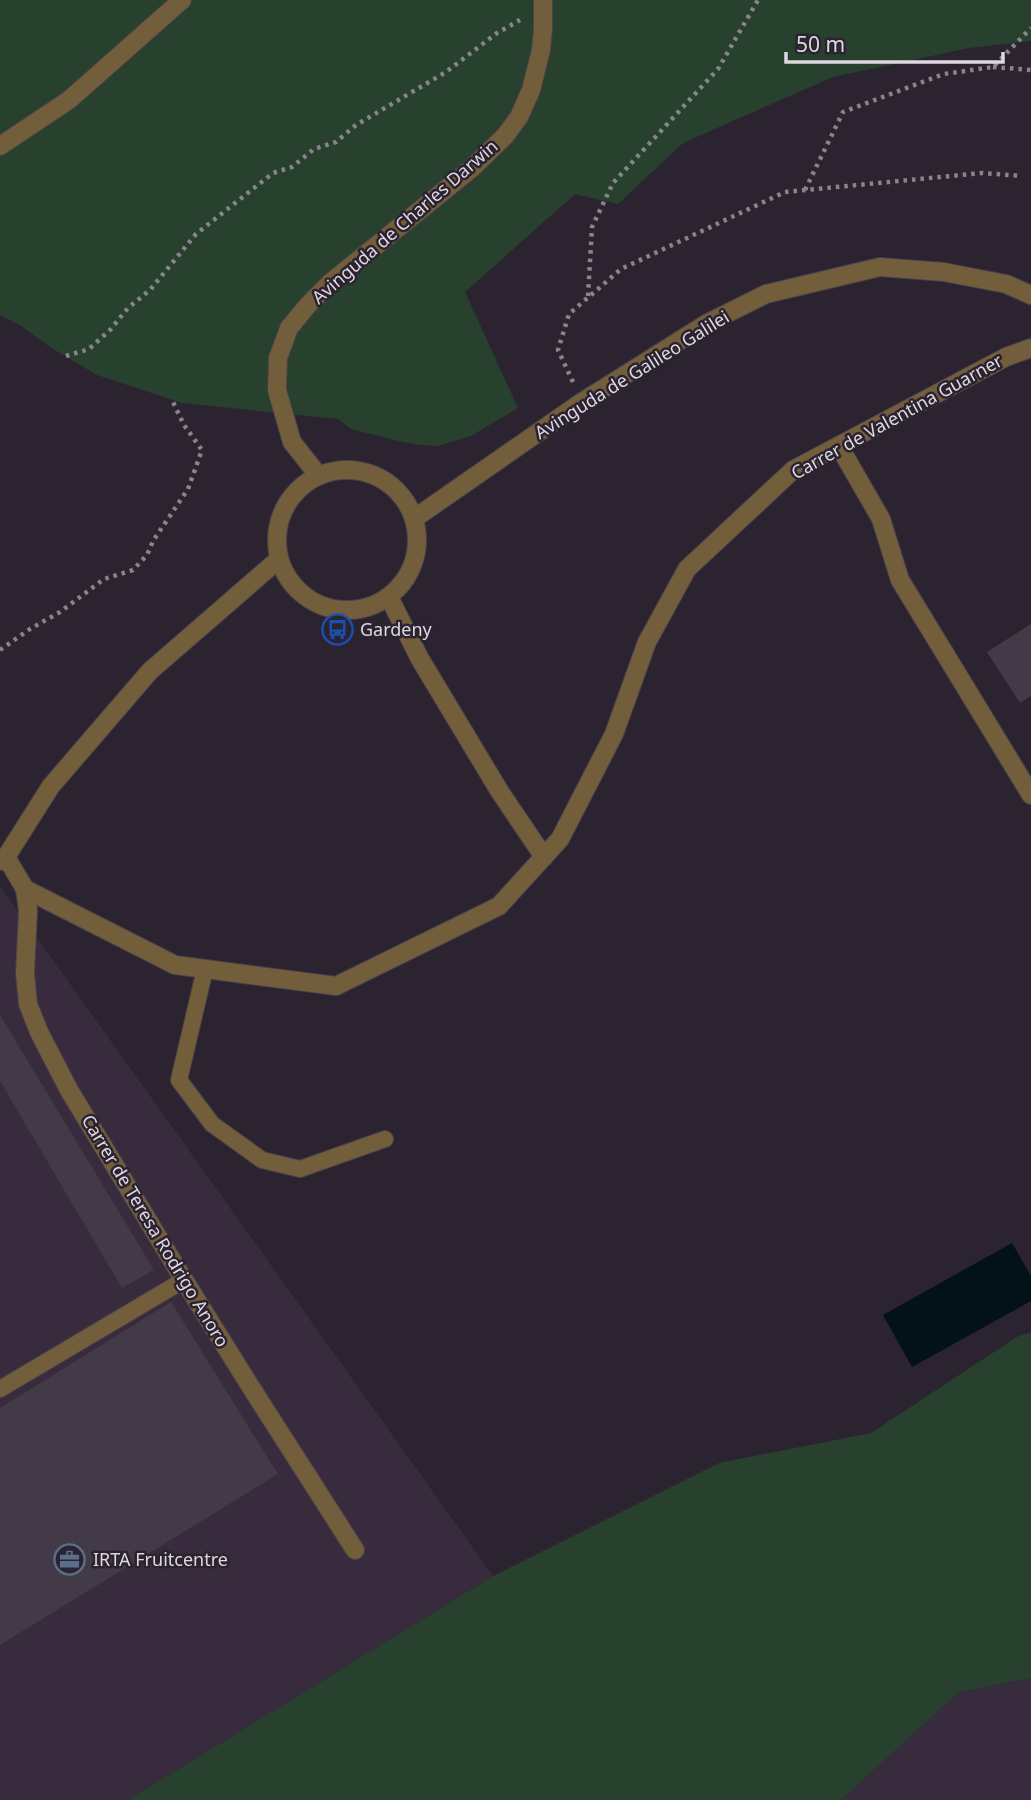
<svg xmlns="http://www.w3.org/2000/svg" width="1031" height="1800" font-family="'Noto Sans',sans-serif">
  <rect width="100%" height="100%" fill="#2c2330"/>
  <g fill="#382b3e">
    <path d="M0,886L493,1576L128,1800H0Z"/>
    <path d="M1031,1678V1800H841L959,1692Z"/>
  </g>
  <g fill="#28412e">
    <path d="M0,0H1031V41L969,48L833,77L683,143L618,204L575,194L465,292L518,408L471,436L438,446L420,445L403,442L351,429L338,419L182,403L97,375L50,347L21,326L0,315Z"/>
    <path d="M1031,1333V1678L959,1692L841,1800H128L493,1576L719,1463L871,1433L1020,1335Z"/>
  </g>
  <path fill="#021217" d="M1012,1243L1031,1276V1301L912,1367L883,1315Z"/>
  <g fill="#433a47">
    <path d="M1031,624V696L1020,703L987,652Z"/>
    <path d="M0,1015L154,1270L122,1288L0,1081Z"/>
    <path d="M171,1302L278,1474L0,1645V1408Z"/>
  </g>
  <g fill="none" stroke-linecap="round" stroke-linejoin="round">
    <defs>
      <g id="service">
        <path d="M205,969L179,1080L212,1124L262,1160L300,1169L385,1139"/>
        <path d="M0,1389L184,1280"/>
      </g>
      <g id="minor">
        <path d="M0,146L69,100L182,0"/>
        <path d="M839,446L881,519L900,580L1031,795"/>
        <circle cx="347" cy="540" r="70"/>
        <path d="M318,475L292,442L277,390L278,358L289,328L308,305L330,283L472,168L505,136L519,117L531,90L541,50L543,29V0"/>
        <path d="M415,518L582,402L706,324L766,294L880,267L944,272L1006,284L1031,295"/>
        <path d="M389,597L420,659L500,792L544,857"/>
        <path d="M6,857L25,889L175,965L336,986L499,906L560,839L614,734L647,642L687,569L793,470L1006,357L1031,348"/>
        <path d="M0,861L6,857L51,786L150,671L279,559"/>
        <path d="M25,889L28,911L25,973L28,1004L39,1032L69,1090L184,1280L247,1381L355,1550"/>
      </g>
    </defs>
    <use href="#service" stroke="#48404c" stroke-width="18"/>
    <use href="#minor" stroke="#48404c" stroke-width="20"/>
    <g stroke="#8a838e" stroke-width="4.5" stroke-dasharray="3.5 5" stroke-linecap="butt">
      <path d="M993,67L1031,70"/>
      <path d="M805,190L843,112L944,74L993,67L1031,28"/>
      <path d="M588,296L592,227L613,183L718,69L758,0"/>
      <path d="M66,356L89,349L110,330L128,308L150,290L196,234L273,173L292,167L314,149L336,142L356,125L446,72L497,33L520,20"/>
      <path d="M573,382L558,350L569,314L621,269L785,192L982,173L1022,176"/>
      <path d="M0,650L30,629L60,612L104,579L133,570L147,555L153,541L188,489L202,450L184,425L172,400"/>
    </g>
    <use href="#service" stroke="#735e3b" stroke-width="16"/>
    <use href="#minor" stroke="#735e3b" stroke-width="18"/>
  </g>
  <defs>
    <symbol id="bus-ring" viewBox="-11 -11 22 22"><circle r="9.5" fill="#2c2330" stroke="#1a4fb4" stroke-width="1.5"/><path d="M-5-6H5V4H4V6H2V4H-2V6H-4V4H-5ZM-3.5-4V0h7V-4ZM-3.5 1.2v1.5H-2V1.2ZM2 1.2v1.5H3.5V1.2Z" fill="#1a4fb4"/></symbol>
    <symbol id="office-ring" viewBox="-11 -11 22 22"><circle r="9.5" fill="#2c2330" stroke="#5c6f8a" stroke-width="1.5"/><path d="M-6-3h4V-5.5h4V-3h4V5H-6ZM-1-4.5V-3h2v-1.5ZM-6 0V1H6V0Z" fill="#5c6f8a"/></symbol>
  </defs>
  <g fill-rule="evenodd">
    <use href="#bus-ring" x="320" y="612" width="35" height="35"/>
    <use href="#office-ring" x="52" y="1542" width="35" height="35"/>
  </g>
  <g text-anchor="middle" stroke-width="5" stroke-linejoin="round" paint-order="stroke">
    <g font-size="18" fill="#ded8e1" stroke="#2c2330">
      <text transform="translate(405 222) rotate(-41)" y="6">Avinguda de Charles Darwin</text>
      <text transform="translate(632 375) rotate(-32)" y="6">Avinguda de Galileo Galilei</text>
      <text transform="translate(897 417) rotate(-29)" y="6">Carrer de Valentina Guarner</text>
      <text transform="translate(155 1231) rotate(59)" y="6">Carrer de Teresa Rodrigo Anoro</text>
    </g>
    <g font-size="18" fill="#ded8e1" stroke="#2c2330" text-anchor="start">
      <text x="360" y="636">Gardeny</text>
      <text x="93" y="1566">IRTA Fruitcentre</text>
    </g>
  </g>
  <path d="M786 52v10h217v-10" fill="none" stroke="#ded8e1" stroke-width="3.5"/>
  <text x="796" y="52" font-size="21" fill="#ded8e1" stroke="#2c2330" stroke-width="5" paint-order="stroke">50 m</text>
</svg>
